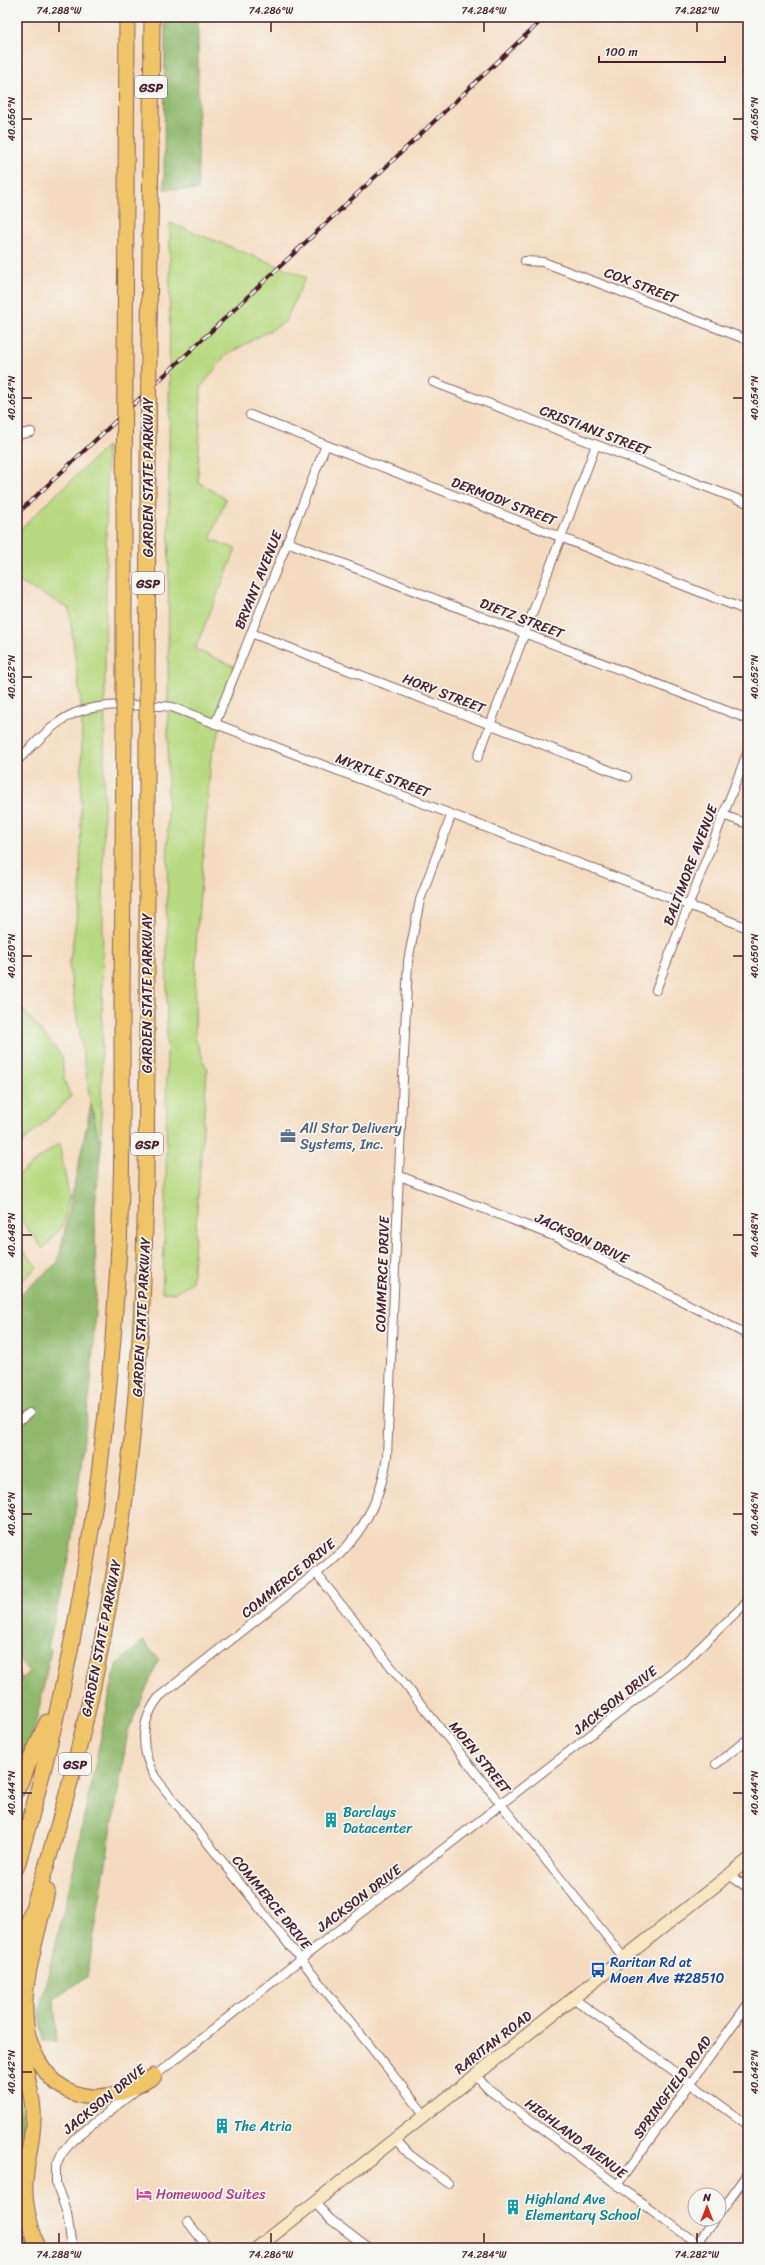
<svg xmlns="http://www.w3.org/2000/svg" width="765" height="2265" font-family="Sriracha,sans-serif">
  <rect width="100%" height="100%" fill="#f6f6f2"/>
  <filter id="ink" filterUnits="userSpaceOnUse"><feTurbulence type="fractalNoise" baseFrequency=".025" numOctaves="2"/><feDisplacementMap in="SourceGraphic" scale="8" xChannelSelector="R" yChannelSelector="G"/><feConvolveMatrix kernelMatrix="1 2 1 2 8 2 1 2 1" color-interpolation-filters="sRGB"/></filter>
  <filter id="wash" filterUnits="userSpaceOnUse"><feTurbulence type="fractalNoise" baseFrequency=".012" numOctaves="4" result="noise"/><feDisplacementMap in="SourceGraphic" scale="16" xChannelSelector="R" yChannelSelector="G"/><feGaussianBlur stdDeviation="0.9" result="paint"/><feColorMatrix in="noise" values="0 0 0 0 0 0 0 0 0 0 0 0 0 0 0 0 0 1.4 0 .05"/><feComposite in="paint" operator="in"/></filter>
  <g filter="url(#wash)">
    <rect width="100%" height="100%" fill="#f4dbbf"/>
    <g fill="#b7d980" stroke="#807c56">
      <path d="M170,223L306,277L285,322L226,355L201,387L198,482L226,499L210,539L236,549L195,649L240,669L211,756L196,944L195,1037L207,1070L192,1282L174,1293L162,1292L166,1203Z"/>
      <path d="M107,446L101,1148L91,1105L69,966L80,895L82,711L69,608L17,581V532Z"/>
      <path d="M17,1003L62,1056L64,1080L71,1097L17,1148Z"/>
      <path d="M59,1143L69,1196L63,1226L43,1249L17,1215V1176Z"/>
      <path d="M17,1243L37,1267L17,1286Z"/>
      <path d="M17,2062C22,2091 36,2129 17,2156V2134L25,2132L17,2102Z"/>
      <path d="M17,2212L33,2248H24L17,2226Z"/>
    </g>
    <g fill="#91b96e" stroke="#6e6c4c">
      <path d="M165,17H198V190L164,189Z"/>
      <path d="M91,1105L101,1148L95,1207L96,1296L91,1382L71,1546L48,1648L51,1649L40,1705L25,1765L20,1758L17,1760V1682L29,1672L17,1657V1297L58,1262Z"/>
      <path d="M143,1641L159,1659L128,1731L87,1977L54,1999L57,2041H43L39,2010L67,1898L116,1665Z"/>
      <path d="M17,2102L25,2132L17,2134Z"/>
    </g>
  </g>
  <g filter="url(#ink)">
    <g fill="none" stroke-linecap="round" stroke-linejoin="round">
      <defs>
        <g id="street">
          <path d="M525,261L543,262L748,340"/>
          <path d="M433,382L748,503"/>
          <path d="M250,415L748,611"/>
          <path d="M17,435L31,432"/>
          <path d="M287,542L748,719"/>
          <path d="M251,633L627,777"/>
          <path d="M215,724L326,445"/>
          <path d="M478,757L596,445"/>
          <path d="M17,761C59,720 68,705 129,705C143,706 158,705 172,707L748,928"/>
          <path d="M723,815L748,824"/>
          <path d="M656,990L748,751"/>
          <path d="M400,1176L561,1239L748,1335"/>
          <path d="M17,1423L29,1413"/>
          <path d="M316,1573L624,1958"/>
          <path d="M17,1677L19,1676"/>
          <path d="M716,1764L748,1739"/>
          <path d="M729,1875L748,1888"/>
          <path d="M573,1998L748,2125"/>
          <path d="M475,2075L489,2090L703,2248"/>
          <path d="M152,2078L301,1959L686,1661L748,1601"/>
          <path d="M425,2115L155,1777C140,1750 139,1721 160,1696L340,1554C367,1526 382,1495 387,1456L408,961L420,900L451,816"/>
          <path d="M395,2139L410,2155L448,2183"/>
          <path d="M617,2185L748,2004"/>
          <path d="M315,2203L330,2219L368,2248"/>
          <path d="M719,2214L748,2174"/>
          <path d="M188,2222L208,2248"/>
          <path d="M697,2244L715,2219"/>
          <path d="M72,2248L67,2213L56,2184V2166L61,2155L73,2140L135,2091"/>
        </g>
        <g id="secondary">
          <path d="M17,2200L39,2248"/>
          <path d="M257,2248L748,1860"/>
        </g>
        <g id="highway">
          <path d="M149,349L152,17"/>
          <path d="M125,372L127,17"/>
          <path d="M124,495V694"/>
          <path d="M147,695L148,472"/>
          <path d="M17,1790L47,1722"/>
          <path d="M17,1866C75,1670 107,1469 118,1264C123,1179 122,1093 122,1008C122,911 123,814 124,717"/>
          <path d="M47,1891C40,1926 23,1978 25,2012C26,2053 52,2098 98,2097C119,2096 137,2087 154,2076"/>
          <path d="M17,1955C73,1797 110,1632 129,1465C147,1310 147,1155 147,1000C147,906 147,811 147,717"/>
          <path d="M20,2029C20,2057 31,2083 33,2110C35,2136 25,2161 25,2186C24,2205 30,2223 35,2240"/>
          <path d="M17,2241L18,2242"/>
        </g>
      </defs>
      <use href="#street" stroke="#86615f" stroke-width="10"/>
      <use href="#secondary" stroke="#86615f" stroke-width="14"/>
      <use href="#highway" stroke="#86615f" stroke-width="17"/>
      <use href="#street" stroke="#fff" stroke-width="8"/>
      <use href="#secondary" stroke="#f9e7c3" stroke-width="12"/>
      <use href="#highway" stroke="#f0c469" stroke-width="15"/>
      <defs>
        <path id="rail" d="M17,514L545,17"/>
      </defs>
      <use href="#rail" stroke="#4a1f2b" stroke-width="4"/>
      <use href="#rail" stroke="#f6f6f2" stroke-width="2.5" stroke-dasharray="8" stroke-linecap="butt"/>
      <defs>
        <g id="highway-bridge">
          <path d="M148,472L149,349"/>
          <path d="M124,495L125,372"/>
          <path d="M124,694V717"/>
          <path d="M147,717V695"/>
        </g>
      </defs>
      <use href="#highway-bridge" stroke="#86615f" stroke-width="17" stroke-linecap="butt"/>
      <use href="#highway-bridge" stroke="#f0c469" stroke-width="15"/>
    </g>
  </g>
  <path fill="none" stroke="#4a1f2b" stroke-width="1.5" d="M59,22V32M271,22V32M484,22V32M697,22V32M22,119H32M733,119H743M22,398H32M733,398H743M22,677H32M733,677H743M22,956H32M733,956H743M22,1235H32M733,1235H743M22,1514H32M733,1514H743M22,1793H32M733,1793H743M22,2072H32M733,2072H743M59,2233V2243M271,2233V2243M484,2233V2243M697,2233V2243"/>
  <defs>
    <symbol id="office-bare" viewBox="-9 -9 18 18"><path d="M-6-3h4V-5.5h4V-3h4V5H-6ZM-1-4.5V-3h2v-1.5ZM-6 0V1H6V0Z" fill="#5c6f8a" stroke="#f6f6f2" stroke-width="2.5" paint-order="stroke"/></symbol>
    <symbol id="building-bare" viewBox="-9 -9 18 18"><path d="M-4-6H4V6H1V3H-1V6H-4ZM-2.5-4.3h1.7v1.8h-1.7ZM.8-4.3h1.7v1.8H.8ZM-2.5-1h1.7V.8h-1.7ZM.8-1h1.7V.8H.8Z" fill="#0f9aa8" stroke="#f6f6f2" stroke-width="2.5" paint-order="stroke"/></symbol>
    <symbol id="bus-bare" viewBox="-9 -9 18 18"><path d="M-5-6H5V4H4V6H2V4H-2V6H-4V4H-5ZM-3.5-4V0h7V-4ZM-3.5 1.2v1.5H-2V1.2ZM2 1.2v1.5H3.5V1.2Z" fill="#1a4fb4" stroke="#f6f6f2" stroke-width="2.5" paint-order="stroke"/></symbol>
    <symbol id="hotel-bare" viewBox="-9 -9 18 18"><path d="M-6-4.5h1.5V1H6V5H4.5V3h-9V5H-6ZM-4 0a1.8 1.8 0 1 1 3.6 0ZM.5 0V-2.5h3Q6-2.5 6 0Z" fill="#d1479c" stroke="#f6f6f2" stroke-width="2.5" paint-order="stroke"/></symbol>
  </defs>
  <g fill-rule="evenodd">
    <use href="#office-bare" x="277" y="1125" width="22" height="22"/>
    <use href="#building-bare" x="320" y="1809" width="22" height="22"/>
    <use href="#bus-bare" x="587" y="1959" width="22" height="22"/>
    <use href="#building-bare" x="211" y="2115" width="22" height="22"/>
    <use href="#hotel-bare" x="133" y="2183" width="22" height="22"/>
    <use href="#building-bare" x="502" y="2196" width="22" height="22"/>
  </g>
  <g text-anchor="middle" stroke-width="3.5" stroke-linejoin="round" paint-order="stroke">
    <g fill="#f6f6f2" stroke="#7e6067" stroke-width="1">
      <rect x="135" y="76" width="32" height="22" rx="3"/>
      <rect x="132" y="572" width="32" height="22" rx="3"/>
      <rect x="131" y="1133" width="32" height="22" rx="3"/>
      <rect x="59" y="1753" width="32" height="22" rx="3"/>
    </g>
    <g font-size="13" font-weight="bold" fill="#4a1f2b">
      <text x="151" y="92">GSP</text>
      <text x="148" y="588">GSP</text>
      <text x="147" y="1149">GSP</text>
      <text x="75" y="1769">GSP</text>
    </g>
    <g font-size="14" fill="#4a1f2b" stroke="#f6f6f2">
      <text transform="translate(641 285) rotate(21)" y="5">COX STREET</text>
      <text transform="translate(595 430) rotate(21)" y="5">CRISTIANI STREET</text>
      <text transform="translate(148 477) rotate(-90)" y="5">GARDEN STATE PARKWAY</text>
      <text transform="translate(504 501) rotate(21)" y="5">DERMODY STREET</text>
      <text transform="translate(258 580) rotate(-68)" y="5">BRYANT AVENUE</text>
      <text transform="translate(522 618) rotate(21)" y="5">DIETZ STREET</text>
      <text transform="translate(444 693) rotate(21)" y="5">HORY STREET</text>
      <text transform="translate(383 775) rotate(21)" y="5">MYRTLE STREET</text>
      <text transform="translate(690 865) rotate(-69)" y="5">BALTIMORE AVENUE</text>
      <text transform="translate(147 993) rotate(-90)" y="5">GARDEN STATE PARKWAY</text>
      <text transform="translate(582 1238) rotate(25)" y="5">JACKSON DRIVE</text>
      <text transform="translate(382 1274) rotate(-88)" y="5">COMMERCE DRIVE</text>
      <text transform="translate(141 1317) rotate(-87)" y="5">GARDEN STATE PARKWAY</text>
      <text transform="translate(288 1578) rotate(-39)" y="5">COMMERCE DRIVE</text>
      <text transform="translate(101 1638) rotate(-79)" y="5">GARDEN STATE PARKWAY</text>
      <text transform="translate(615 1700) rotate(-38)" y="5">JACKSON DRIVE</text>
      <text transform="translate(480 1757) rotate(51)" y="5">MOEN STREET</text>
      <text transform="translate(359 1898) rotate(-37)" y="5">JACKSON DRIVE</text>
      <text transform="translate(272 1902) rotate(51)" y="5">COMMERCE DRIVE</text>
      <text transform="translate(493 2042) rotate(-38)" y="5">RARITAN ROAD</text>
      <text transform="translate(672 2087) rotate(-54)" y="5">SPRINGFIELD ROAD</text>
      <text transform="translate(104 2099) rotate(-39)" y="5">JACKSON DRIVE</text>
      <text transform="translate(576 2138) rotate(37)" y="5">HIGHLAND AVENUE</text>
    </g>
    <g font-size="14" fill="#4e5e75" stroke="#f6f6f2" text-anchor="start">
      <text x="300" y="1133">All Star Delivery<tspan x="300" dy="16">Systems, Inc.</tspan></text>
    </g>
    <g font-size="14" fill="#0d838f" stroke="#f6f6f2" text-anchor="start">
      <text x="343" y="1817">Barclays<tspan x="343" dy="16">Datacenter</tspan></text>
      <text x="234" y="2131">The Atria</text>
      <text x="525" y="2204">Highland Ave<tspan x="525" dy="16">Elementary School</tspan></text>
    </g>
    <g font-size="14" fill="#164399" stroke="#f6f6f2" text-anchor="start">
      <text x="610" y="1967">Raritan Rd at<tspan x="610" dy="16">Moen Ave #28510</tspan></text>
    </g>
    <g font-size="14" fill="#b23c85" stroke="#f6f6f2" text-anchor="start">
      <text x="156" y="2199">Homewood Suites</text>
    </g>
  </g>
  <rect width="765" height="2265" fill="none" stroke="#f6f6f2" stroke-width="44"/>
  <g transform="translate(707 2207)"><circle r="19" fill="#f6f6f2" stroke="#b1a0a2"/>
  <path d="M0-3L7 15L0 10L-7 15Z" fill="#c8321e"/>
  <text y="-6" font-size="11" font-weight="bold" text-anchor="middle" fill="#4a1f2b">N</text>
  </g>
  <path d="M599 56v6h126v-6" fill="none" stroke="#4a1f2b" stroke-width="2"/>
  <text x="605" y="56" font-size="12" fill="#4a1f2b" stroke="#f6f6f2" stroke-width="3" paint-order="stroke">100 m</text>
  <rect x="22" y="22" width="721" height="2221" fill="none" stroke="#4a1f2b" stroke-width="1.5"/>
  <g font-size="10" text-anchor="middle" fill="#4a1f2b">
    <text x="59" y="14">74.288°W</text>
    <text x="271" y="14">74.286°W</text>
    <text x="484" y="14">74.284°W</text>
    <text x="697" y="14">74.282°W</text>
    <text transform="translate(11 119) rotate(-90)" y="4">40.656°N</text>
    <text transform="translate(754 119) rotate(-90)" y="4">40.656°N</text>
    <text transform="translate(11 398) rotate(-90)" y="4">40.654°N</text>
    <text transform="translate(754 398) rotate(-90)" y="4">40.654°N</text>
    <text transform="translate(11 677) rotate(-90)" y="4">40.652°N</text>
    <text transform="translate(754 677) rotate(-90)" y="4">40.652°N</text>
    <text transform="translate(11 956) rotate(-90)" y="4">40.650°N</text>
    <text transform="translate(754 956) rotate(-90)" y="4">40.650°N</text>
    <text transform="translate(11 1235) rotate(-90)" y="4">40.648°N</text>
    <text transform="translate(754 1235) rotate(-90)" y="4">40.648°N</text>
    <text transform="translate(11 1514) rotate(-90)" y="4">40.646°N</text>
    <text transform="translate(754 1514) rotate(-90)" y="4">40.646°N</text>
    <text transform="translate(11 1793) rotate(-90)" y="4">40.644°N</text>
    <text transform="translate(754 1793) rotate(-90)" y="4">40.644°N</text>
    <text transform="translate(11 2072) rotate(-90)" y="4">40.642°N</text>
    <text transform="translate(754 2072) rotate(-90)" y="4">40.642°N</text>
    <text x="59" y="2258">74.288°W</text>
    <text x="271" y="2258">74.286°W</text>
    <text x="484" y="2258">74.284°W</text>
    <text x="697" y="2258">74.282°W</text>
  </g>
</svg>
